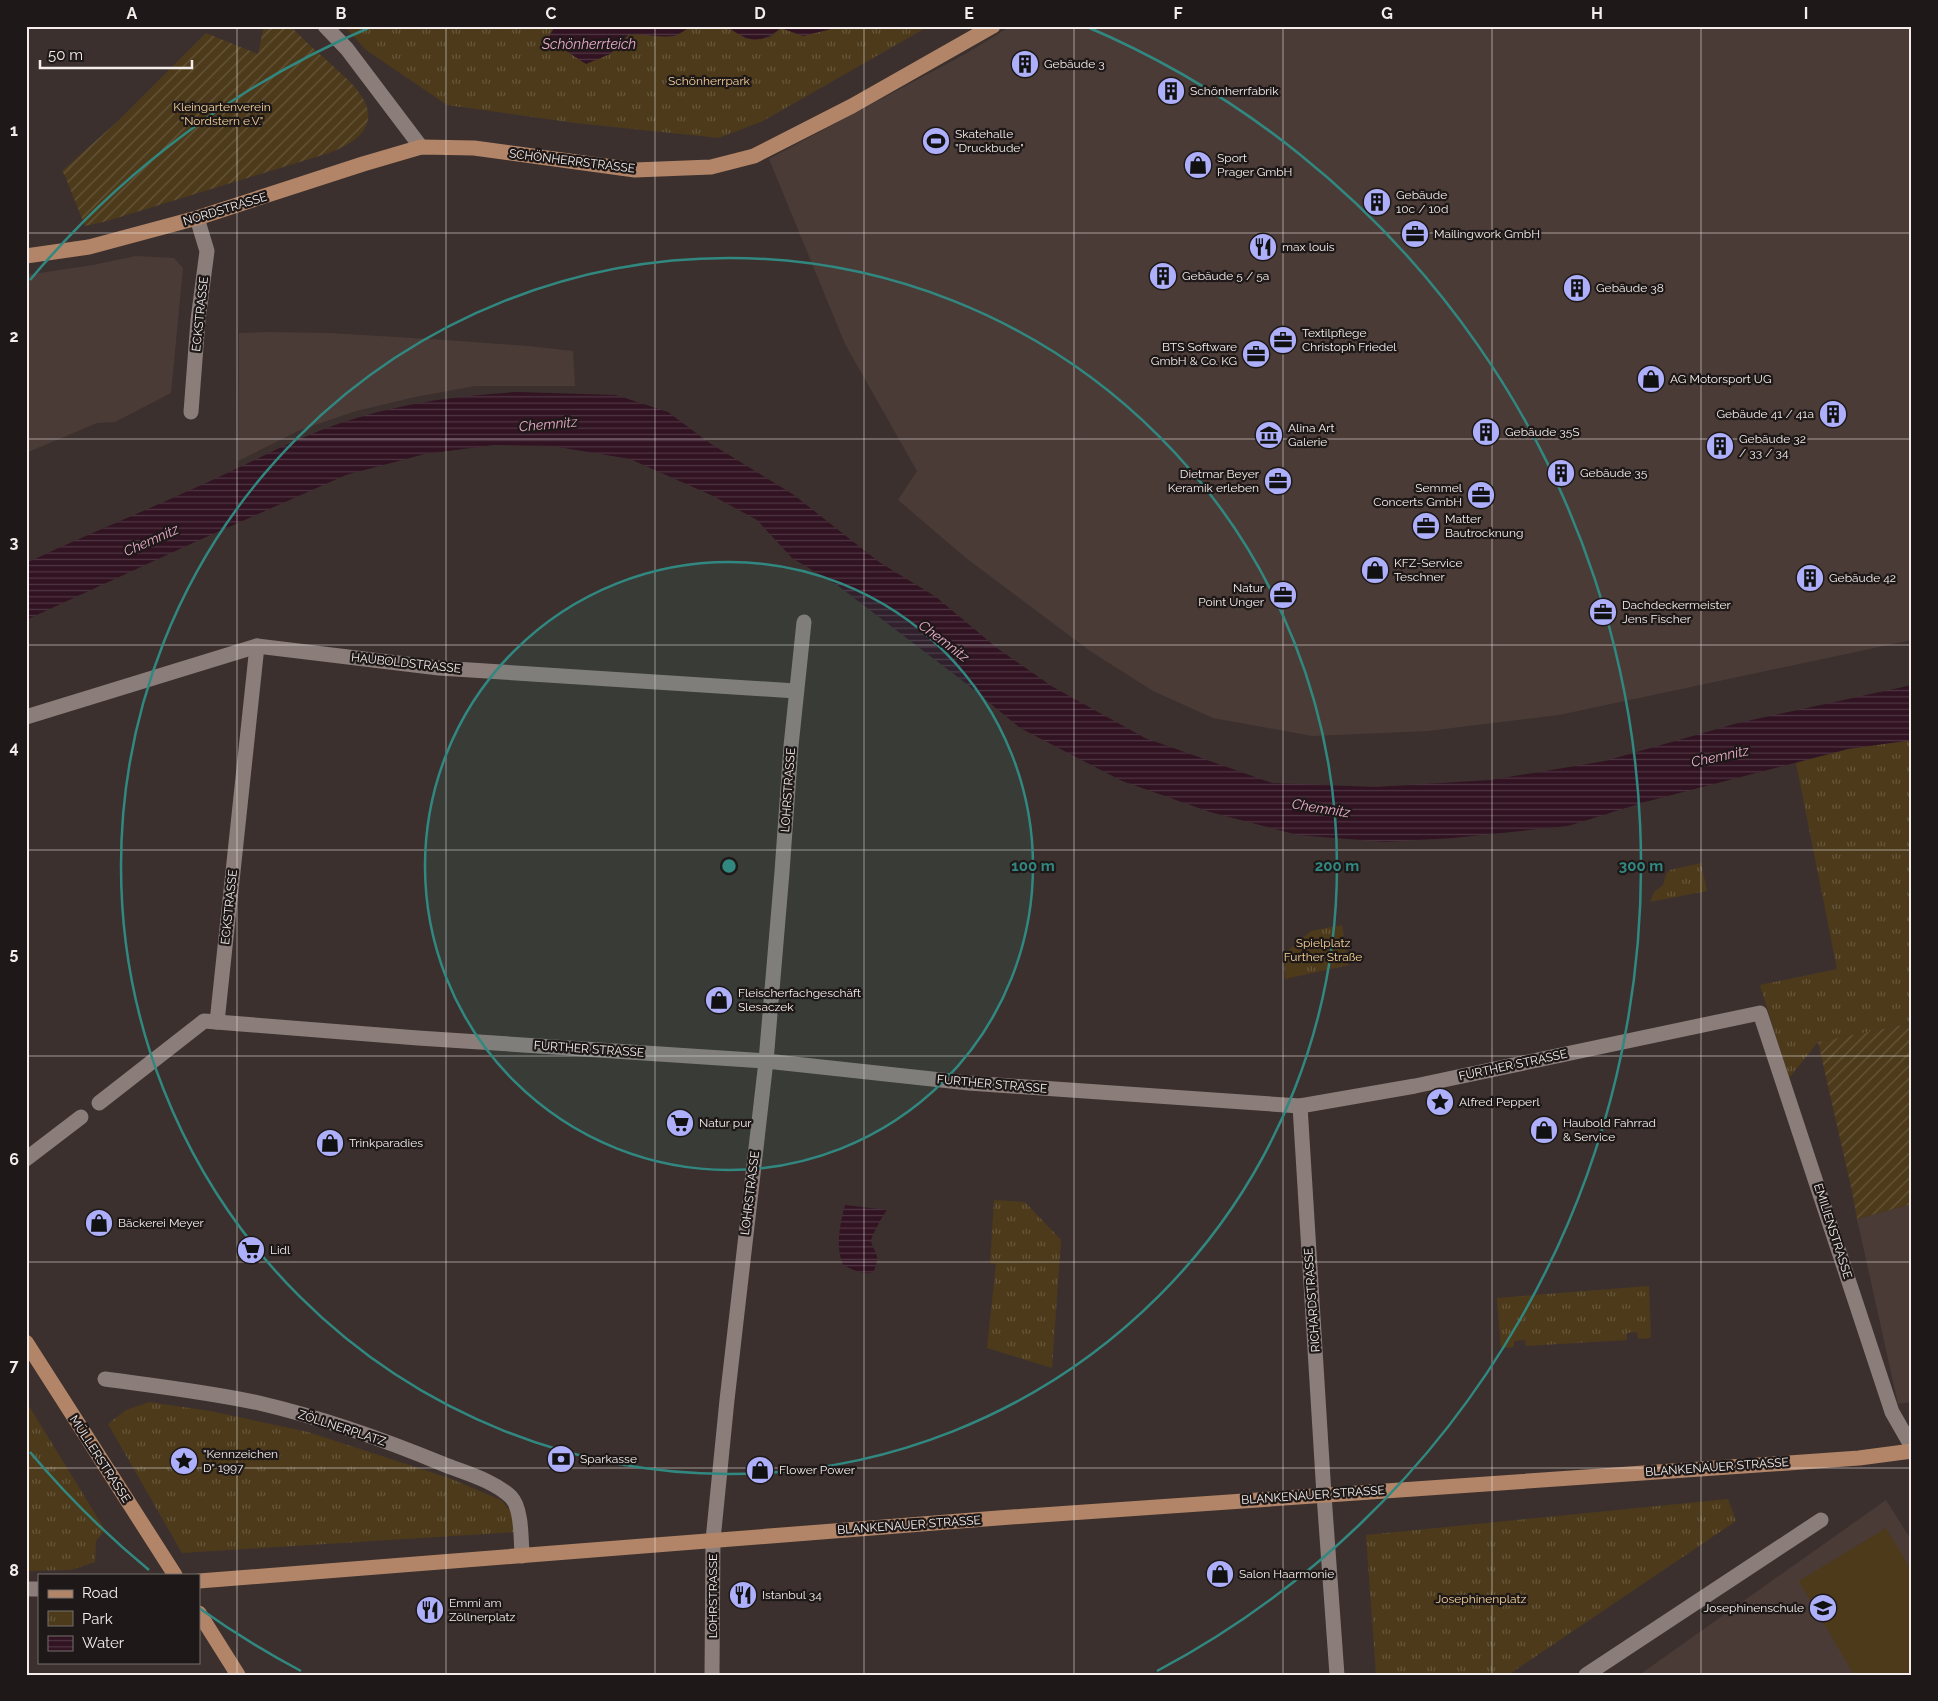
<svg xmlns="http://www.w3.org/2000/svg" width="1938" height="1701" font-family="Raleway,sans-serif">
  <defs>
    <pattern id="park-tufts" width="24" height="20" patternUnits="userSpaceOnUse" patternTransform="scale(1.25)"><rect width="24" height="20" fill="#4d3a1b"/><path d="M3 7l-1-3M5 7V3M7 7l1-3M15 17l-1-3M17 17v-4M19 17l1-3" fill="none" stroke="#67573c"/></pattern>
    <pattern id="garden-furrows" width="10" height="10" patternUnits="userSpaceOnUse" patternTransform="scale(1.25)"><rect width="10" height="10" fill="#4d3a1b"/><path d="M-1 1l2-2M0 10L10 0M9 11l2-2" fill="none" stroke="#67573c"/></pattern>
    <pattern id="water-rules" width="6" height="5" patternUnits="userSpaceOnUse" patternTransform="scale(1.25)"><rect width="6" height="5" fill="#311322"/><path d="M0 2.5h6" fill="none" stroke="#4f3642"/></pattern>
  </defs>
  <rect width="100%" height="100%" fill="#3b302d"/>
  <g fill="#4b3b36">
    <path d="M1011,26H1912V640L1559,715L1428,731L1312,736L1213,718L1153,691L1090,651L966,558L898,500L917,471L845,344L769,159L967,53Z"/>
    <path d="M136,256L174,258L183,268L171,393L115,422L97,423L26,453V275L93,265Z"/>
    <path d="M269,332L329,333L446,340L528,346L573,351L575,386H475L415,397L356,411L300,430L238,461L239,333Z"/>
    <path d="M1912,1204V1402L1898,1404L1857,1219Z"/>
    <path d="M1886,1500L1912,1541V1675H1639Z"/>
  </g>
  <path fill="#4d3a1b" d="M1886,1528L1912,1571V1675H1854L1799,1581Z"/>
  <g fill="url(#park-tufts)">
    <path d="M344,26H555L548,39L610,54L628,35L642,33L662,36H675L692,26H726L746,39L769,38L781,28L803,36L843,26H929L763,121L719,138L575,123L447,105L366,50Z"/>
    <path d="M1912,740V1023L1818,1042L1789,1078L1760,985L1837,969L1796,763L1848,749Z"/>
    <path d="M1701,863L1707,891L1650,902L1654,892L1663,885L1666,874L1670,870Z"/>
    <path d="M1342,925L1349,965L1285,979L1284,954L1311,931Z"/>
    <path d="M994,1200L1025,1202L1061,1240L1052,1368L987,1348L996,1264L990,1263Z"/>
    <path d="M1649,1286L1651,1338L1638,1339L1637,1332L1627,1333V1340L1526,1346L1525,1340L1514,1341V1347L1501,1348L1497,1298Z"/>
    <path d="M26,1401L105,1530L96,1541L95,1562L71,1570L26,1571Z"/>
    <path d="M149,1402L210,1411L308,1432L449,1478L501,1500L509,1509L515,1522L516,1532L182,1553L108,1424L126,1410Z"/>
    <path d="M1728,1499L1736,1521L1508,1675H1376L1366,1535Z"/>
  </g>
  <g fill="url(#garden-furrows)">
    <path d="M264,26H290C304,40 318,53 333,66C342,75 353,83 360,94C382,125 356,143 329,153L107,221L85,226L65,176L62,171L117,122L206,33L258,54Z"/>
    <path d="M1912,1023V1204L1857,1219L1852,1191L1818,1042Z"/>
  </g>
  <g fill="url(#water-rules)">
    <path d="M555,26H692C686,29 680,34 674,36C659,38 643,33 628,35L610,54L586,64L548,39Z"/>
    <path d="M726,26H843L803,36L781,28C758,46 748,41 726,26Z"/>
    <path d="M517,392L616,395L668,412L708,442L794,495L879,562L936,597L997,648L1053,687L1145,738L1272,783L1375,787L1490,780L1605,761L1738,723L1912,685V740L1848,749L1645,802L1568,826L1453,838L1385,842L1298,835L1210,812L1122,781L1020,728L968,685L837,585L792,558L757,520L713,496L630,459L552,446L494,445L425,454L346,475L195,542L26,620V563C86,535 147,510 206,483C256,460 307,432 360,417C410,402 464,395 517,392Z"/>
    <path d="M845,1205L887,1210C884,1213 871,1237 871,1241C872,1247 878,1254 877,1260C877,1264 874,1268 874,1272C863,1276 854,1270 843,1265C835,1247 840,1224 845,1205Z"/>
  </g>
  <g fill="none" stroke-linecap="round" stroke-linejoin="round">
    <g stroke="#8a7d7a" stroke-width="15">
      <path d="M325,26L347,49L421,147"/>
      <path d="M191,412L198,320L207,251L197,218"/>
      <path d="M26,717L257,646L439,668L796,691"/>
      <path d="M217,1022L257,646"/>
      <path d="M99,1103L204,1021L418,1038L766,1061L969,1083L1300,1106L1415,1086L1760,1013L1892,1412L1912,1447"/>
      <path d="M1300,1106L1324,1495L1337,1675"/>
      <path d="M26,1159L81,1117"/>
      <path d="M105,1379C156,1386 208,1392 259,1403C319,1417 385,1440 443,1464C465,1473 493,1480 511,1497C522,1508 521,1540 522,1556"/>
      <path d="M26,1589H39"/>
      <path d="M712,1675L713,1540L727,1400L766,1061L782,872L791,746L804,622"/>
      <path d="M1586,1675L1821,1520"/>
    </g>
    <g stroke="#b28568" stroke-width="15">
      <path d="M26,256L89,247L197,218L363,164L421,147L474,148L635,170L711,167L754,156L852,106L993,26"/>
      <path d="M26,1342L175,1575"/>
      <path d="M199,1581L998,1518L1859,1458L1912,1451"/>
      <path d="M199,1613L238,1675"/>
    </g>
  </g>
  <path fill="none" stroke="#f4edeb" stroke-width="1" stroke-opacity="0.55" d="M237,26V1675M446,26V1675M655,26V1675M864,26V1675M1074,26V1675M1283,26V1675M1492,26V1675M1701,26V1675M26,233H1912M26,439H1912M26,645H1912M26,850H1912M26,1056H1912M26,1262H1912M26,1468H1912"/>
  <circle cx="729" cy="866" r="304" fill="#318881" fill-opacity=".12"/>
  <g fill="none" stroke="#318881" stroke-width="2.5">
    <circle cx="729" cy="866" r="304"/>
    <circle cx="729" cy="866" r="608"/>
    <path d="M301 1671A912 912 0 0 1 199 1608M149 1570A912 912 0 0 1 30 1452M30 280A912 912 0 0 1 373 26M1085 26A912 912 0 0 1 1157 1671"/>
  </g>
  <defs>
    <symbol id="building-disc" viewBox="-11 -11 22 22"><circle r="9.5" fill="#adaffb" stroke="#1e1918"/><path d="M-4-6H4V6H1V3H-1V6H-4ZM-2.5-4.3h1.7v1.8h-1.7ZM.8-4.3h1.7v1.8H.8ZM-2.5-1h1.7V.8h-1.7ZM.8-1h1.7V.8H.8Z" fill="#111"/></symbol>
    <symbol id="stadium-disc" viewBox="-11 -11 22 22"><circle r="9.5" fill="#adaffb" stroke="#1e1918"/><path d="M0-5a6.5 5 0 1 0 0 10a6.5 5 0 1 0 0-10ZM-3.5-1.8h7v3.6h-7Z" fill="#111"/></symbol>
    <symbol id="shop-disc" viewBox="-11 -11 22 22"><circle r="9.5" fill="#adaffb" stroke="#1e1918"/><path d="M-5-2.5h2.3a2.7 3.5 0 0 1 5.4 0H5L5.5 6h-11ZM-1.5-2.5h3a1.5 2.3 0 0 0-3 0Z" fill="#111"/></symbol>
    <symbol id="office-disc" viewBox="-11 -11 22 22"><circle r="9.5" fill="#adaffb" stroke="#1e1918"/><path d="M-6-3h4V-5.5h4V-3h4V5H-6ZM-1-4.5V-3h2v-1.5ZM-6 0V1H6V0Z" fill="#111"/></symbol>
    <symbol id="restaurant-disc" viewBox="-11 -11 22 22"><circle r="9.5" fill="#adaffb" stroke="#1e1918"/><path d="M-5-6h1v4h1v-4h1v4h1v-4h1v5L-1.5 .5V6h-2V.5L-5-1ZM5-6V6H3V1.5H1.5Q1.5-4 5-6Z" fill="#111"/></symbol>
    <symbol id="museum-disc" viewBox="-11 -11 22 22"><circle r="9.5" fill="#adaffb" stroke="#1e1918"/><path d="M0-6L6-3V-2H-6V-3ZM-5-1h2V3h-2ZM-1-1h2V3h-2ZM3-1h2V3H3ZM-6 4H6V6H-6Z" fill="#111"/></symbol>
    <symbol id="sight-disc" viewBox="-11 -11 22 22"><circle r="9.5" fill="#adaffb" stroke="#1e1918"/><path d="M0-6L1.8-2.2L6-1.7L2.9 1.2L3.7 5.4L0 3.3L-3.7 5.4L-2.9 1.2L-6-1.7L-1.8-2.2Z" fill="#111"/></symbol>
    <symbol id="supermarket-disc" viewBox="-11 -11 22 22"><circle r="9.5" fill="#adaffb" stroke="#1e1918"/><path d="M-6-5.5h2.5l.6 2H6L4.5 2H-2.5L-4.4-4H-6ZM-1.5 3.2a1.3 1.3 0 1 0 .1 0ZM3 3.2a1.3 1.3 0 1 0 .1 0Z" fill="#111"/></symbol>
    <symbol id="bank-disc" viewBox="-11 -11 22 22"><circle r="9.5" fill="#adaffb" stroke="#1e1918"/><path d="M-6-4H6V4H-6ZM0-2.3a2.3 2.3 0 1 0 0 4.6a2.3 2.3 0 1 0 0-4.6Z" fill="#111"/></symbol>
    <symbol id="school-disc" viewBox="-11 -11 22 22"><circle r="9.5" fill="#adaffb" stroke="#1e1918"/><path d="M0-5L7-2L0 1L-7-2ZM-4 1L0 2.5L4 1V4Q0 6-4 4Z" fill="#111"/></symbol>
  </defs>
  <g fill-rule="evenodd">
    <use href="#building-disc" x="1009" y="48" width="32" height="32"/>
    <use href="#building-disc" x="1155" y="75" width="32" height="32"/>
    <use href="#stadium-disc" x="920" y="125" width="32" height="32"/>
    <use href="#shop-disc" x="1182" y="149" width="32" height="32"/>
    <use href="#building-disc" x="1361" y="186" width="32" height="32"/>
    <use href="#office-disc" x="1399" y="218" width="32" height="32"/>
    <use href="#restaurant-disc" x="1247" y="231" width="32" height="32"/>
    <use href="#building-disc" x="1147" y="260" width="32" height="32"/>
    <use href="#building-disc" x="1561" y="272" width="32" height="32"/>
    <use href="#office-disc" x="1267" y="324" width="32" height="32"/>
    <use href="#office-disc" x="1240" y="338" width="32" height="32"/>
    <use href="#shop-disc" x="1635" y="363" width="32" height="32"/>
    <use href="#building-disc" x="1817" y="398" width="32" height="32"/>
    <use href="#building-disc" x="1470" y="416" width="32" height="32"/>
    <use href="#museum-disc" x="1253" y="419" width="32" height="32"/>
    <use href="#building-disc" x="1704" y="430" width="32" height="32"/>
    <use href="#building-disc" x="1545" y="457" width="32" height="32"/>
    <use href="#office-disc" x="1262" y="465" width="32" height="32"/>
    <use href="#office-disc" x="1465" y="479" width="32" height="32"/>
    <use href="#office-disc" x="1410" y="510" width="32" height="32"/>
    <use href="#shop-disc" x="1359" y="554" width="32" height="32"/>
    <use href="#building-disc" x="1794" y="562" width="32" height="32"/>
    <use href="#office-disc" x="1267" y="579" width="32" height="32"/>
    <use href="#office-disc" x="1587" y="596" width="32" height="32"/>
    <use href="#shop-disc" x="703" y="984" width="32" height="32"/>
    <use href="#sight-disc" x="1424" y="1086" width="32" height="32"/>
    <use href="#supermarket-disc" x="664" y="1107" width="32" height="32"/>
    <use href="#shop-disc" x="1528" y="1114" width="32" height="32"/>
    <use href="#shop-disc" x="314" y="1127" width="32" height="32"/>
    <use href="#shop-disc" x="83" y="1207" width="32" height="32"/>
    <use href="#supermarket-disc" x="235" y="1234" width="32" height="32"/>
    <use href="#bank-disc" x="545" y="1443" width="32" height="32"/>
    <use href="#sight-disc" x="168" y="1445" width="32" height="32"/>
    <use href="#shop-disc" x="744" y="1454" width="32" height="32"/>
    <use href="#shop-disc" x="1204" y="1558" width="32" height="32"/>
    <use href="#restaurant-disc" x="727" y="1579" width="32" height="32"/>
    <use href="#school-disc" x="1807" y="1592" width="32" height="32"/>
    <use href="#restaurant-disc" x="414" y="1594" width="32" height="32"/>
  </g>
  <g text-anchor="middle" stroke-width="4.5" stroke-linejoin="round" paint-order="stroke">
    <g font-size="12" fill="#f4edeb" stroke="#1e1918" text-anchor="start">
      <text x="1044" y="68">Gebäude 3</text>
      <text x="1190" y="95">Schönherrfabrik</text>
      <text x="955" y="138">Skatehalle<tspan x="955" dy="14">"Druckbude"</tspan></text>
      <text x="1217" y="162">Sport<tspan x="1217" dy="14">Prager GmbH</tspan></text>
      <text x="1396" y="199">Gebäude<tspan x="1396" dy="14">10c / 10d</tspan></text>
      <text x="1434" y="238">Mailingwork GmbH</text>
      <text x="1282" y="251">max louis</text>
      <text x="1182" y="280">Gebäude 5 / 5a</text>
      <text x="1596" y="292">Gebäude 38</text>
      <text x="1302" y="337">Textilpflege<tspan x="1302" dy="14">Christoph Friedel</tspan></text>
      <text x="1237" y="351" text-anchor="end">BTS Software<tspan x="1237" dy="14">GmbH &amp; Co. KG</tspan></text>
      <text x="1670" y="383">AG Motorsport UG</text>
      <text x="1814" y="418" text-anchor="end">Gebäude 41 / 41a</text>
      <text x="1288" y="432">Alina Art<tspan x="1288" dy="14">Galerie</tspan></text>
      <text x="1505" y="436">Gebäude 35S</text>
      <text x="1739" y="443">Gebäude 32<tspan x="1739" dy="14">/ 33 / 34</tspan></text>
      <text x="1580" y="477">Gebäude 35</text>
      <text x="1259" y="478" text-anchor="end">Dietmar Beyer<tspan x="1259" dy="14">Keramik erleben</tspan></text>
      <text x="1462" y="492" text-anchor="end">Semmel<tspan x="1462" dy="14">Concerts GmbH</tspan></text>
      <text x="1445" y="523">Matter<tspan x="1445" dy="14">Bautrocknung</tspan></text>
      <text x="1394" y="567">KFZ-Service<tspan x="1394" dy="14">Teschner</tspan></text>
      <text x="1829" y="582">Gebäude 42</text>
      <text x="1264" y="592" text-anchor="end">Natur<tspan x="1264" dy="14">Point Unger</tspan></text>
      <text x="1622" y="609">Dachdeckermeister<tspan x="1622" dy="14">Jens Fischer</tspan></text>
      <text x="738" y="997">Fleischerfachgeschäft<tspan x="738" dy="14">Slesaczek</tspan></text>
      <text x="1459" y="1106">Alfred Pepperl</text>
      <text x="699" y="1127">Natur pur</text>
      <text x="1563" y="1127">Haubold Fahrrad<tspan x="1563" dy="14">&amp; Service</tspan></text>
      <text x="349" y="1147">Trinkparadies</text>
      <text x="118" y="1227">Bäckerei Meyer</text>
      <text x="270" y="1254">Lidl</text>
      <text x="203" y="1458">"Kennzeichen<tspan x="203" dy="14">D" 1997</tspan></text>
      <text x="580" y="1463">Sparkasse</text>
      <text x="779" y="1474">Flower Power</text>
      <text x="1239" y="1578">Salon Haarmonie</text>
      <text x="762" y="1599">Istanbul 34</text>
      <text x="449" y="1607">Emmi am<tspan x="449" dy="14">Zöllnerplatz</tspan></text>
      <text x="1804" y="1612" text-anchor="end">Josephinenschule</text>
    </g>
    <g font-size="12" fill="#f5d198" stroke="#1e1918">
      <text x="709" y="85">Schönherrpark</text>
      <text x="222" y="111">Kleingartenverein<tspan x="222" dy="14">"Nordstern e.V."</tspan></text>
      <text x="1323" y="947">Spielplatz<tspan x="1323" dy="14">Further Straße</tspan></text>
      <text x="1481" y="1603">Josephinenplatz</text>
    </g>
    <g font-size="12" fill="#f4edeb" stroke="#1e1918">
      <text transform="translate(572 161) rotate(7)" y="4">SCHÖNHERRSTRASSE</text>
      <text transform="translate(225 209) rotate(-17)" y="4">NORDSTRASSE</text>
      <text transform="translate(200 314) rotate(-84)" y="4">ECKSTRASSE</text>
      <text transform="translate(406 663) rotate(6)" y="4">HAUBOLDSTRASSE</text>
      <text transform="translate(788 790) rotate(-86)" y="4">LOHRSTRASSE</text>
      <text transform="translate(229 907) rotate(-84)" y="4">ECKSTRASSE</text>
      <text transform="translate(589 1049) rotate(4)" y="4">FURTHER STRASSE</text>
      <text transform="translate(1513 1065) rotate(-12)" y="4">FURTHER STRASSE</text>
      <text transform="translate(992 1084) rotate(5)" y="4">FURTHER STRASSE</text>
      <text transform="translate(750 1193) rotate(-83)" y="4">LOHRSTRASSE</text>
      <text transform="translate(1833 1231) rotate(72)" y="4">EMILIENSTRASSE</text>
      <text transform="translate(1312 1300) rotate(-94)" y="4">RICHARDSTRASSE</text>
      <text transform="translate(342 1428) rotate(18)" y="4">ZÖLLNERPLATZ</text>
      <text transform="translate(100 1459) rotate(57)" y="4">MÜLLERSTRASSE</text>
      <text transform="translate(1717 1467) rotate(-4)" y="4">BLANKENAUER STRASSE</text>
      <text transform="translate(1313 1495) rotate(-4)" y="4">BLANKENAUER STRASSE</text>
      <text transform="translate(909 1525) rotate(-4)" y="4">BLANKENAUER STRASSE</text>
      <text transform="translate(713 1596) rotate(-90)" y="4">LOHRSTRASSE</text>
    </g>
    <g font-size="14" font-style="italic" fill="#ebabc9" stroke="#1e1918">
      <text x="589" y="49">Schönherrteich</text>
      <text transform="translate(548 424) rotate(-5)" y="5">Chemnitz</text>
      <text transform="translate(151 540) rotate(-24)" y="5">Chemnitz</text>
      <text transform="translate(944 641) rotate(37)" y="5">Chemnitz</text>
      <text transform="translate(1720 756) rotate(-12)" y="5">Chemnitz</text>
      <text transform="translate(1321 808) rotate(9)" y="5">Chemnitz</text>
    </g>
  </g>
  <circle cx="729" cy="866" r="8" fill="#318881" stroke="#1e1918" stroke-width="2.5"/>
  <g font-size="15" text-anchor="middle" font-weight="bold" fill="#318881" stroke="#1e1918" stroke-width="4.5" stroke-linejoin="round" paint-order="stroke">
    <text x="1033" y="871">100 m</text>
    <text x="1337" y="871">200 m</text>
    <text x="1641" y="871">300 m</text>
  </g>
  <rect width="1938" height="1701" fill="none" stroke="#1e1918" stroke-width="55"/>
  <rect x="38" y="1574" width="162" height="90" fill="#1e1918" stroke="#746e6c"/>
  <rect x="48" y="1590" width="25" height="8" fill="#b28568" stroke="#746e6c"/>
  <text x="82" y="1598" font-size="15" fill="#f4edeb">Road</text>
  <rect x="48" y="1611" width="25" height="15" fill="url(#park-tufts)" stroke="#746e6c"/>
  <text x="82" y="1624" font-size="15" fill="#f4edeb">Park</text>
  <rect x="48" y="1636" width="25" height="15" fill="url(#water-rules)" stroke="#746e6c"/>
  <text x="82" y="1648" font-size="15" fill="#f4edeb">Water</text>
  <path d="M40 60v8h152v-8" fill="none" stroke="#f4edeb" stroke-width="2.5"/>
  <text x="48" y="60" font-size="15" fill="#f4edeb" stroke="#1e1918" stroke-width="4" paint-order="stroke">50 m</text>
  <rect x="28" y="28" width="1882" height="1646" fill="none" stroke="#f4edeb" stroke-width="2"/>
  <g font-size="16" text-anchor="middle" font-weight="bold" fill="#f4edeb">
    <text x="132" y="19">A</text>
    <text x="341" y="19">B</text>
    <text x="551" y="19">C</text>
    <text x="760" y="19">D</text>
    <text x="969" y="19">E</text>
    <text x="1178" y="19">F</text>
    <text x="1387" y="19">G</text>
    <text x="1597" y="19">H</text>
    <text x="1806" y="19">I</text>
    <text x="14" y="136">1</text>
    <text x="14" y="342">2</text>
    <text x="14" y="548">3</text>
    <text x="14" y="753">4</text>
    <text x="14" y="959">5</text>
    <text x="14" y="1165">6</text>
    <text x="14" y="1371">7</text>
    <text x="14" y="1576">8</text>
  </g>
</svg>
